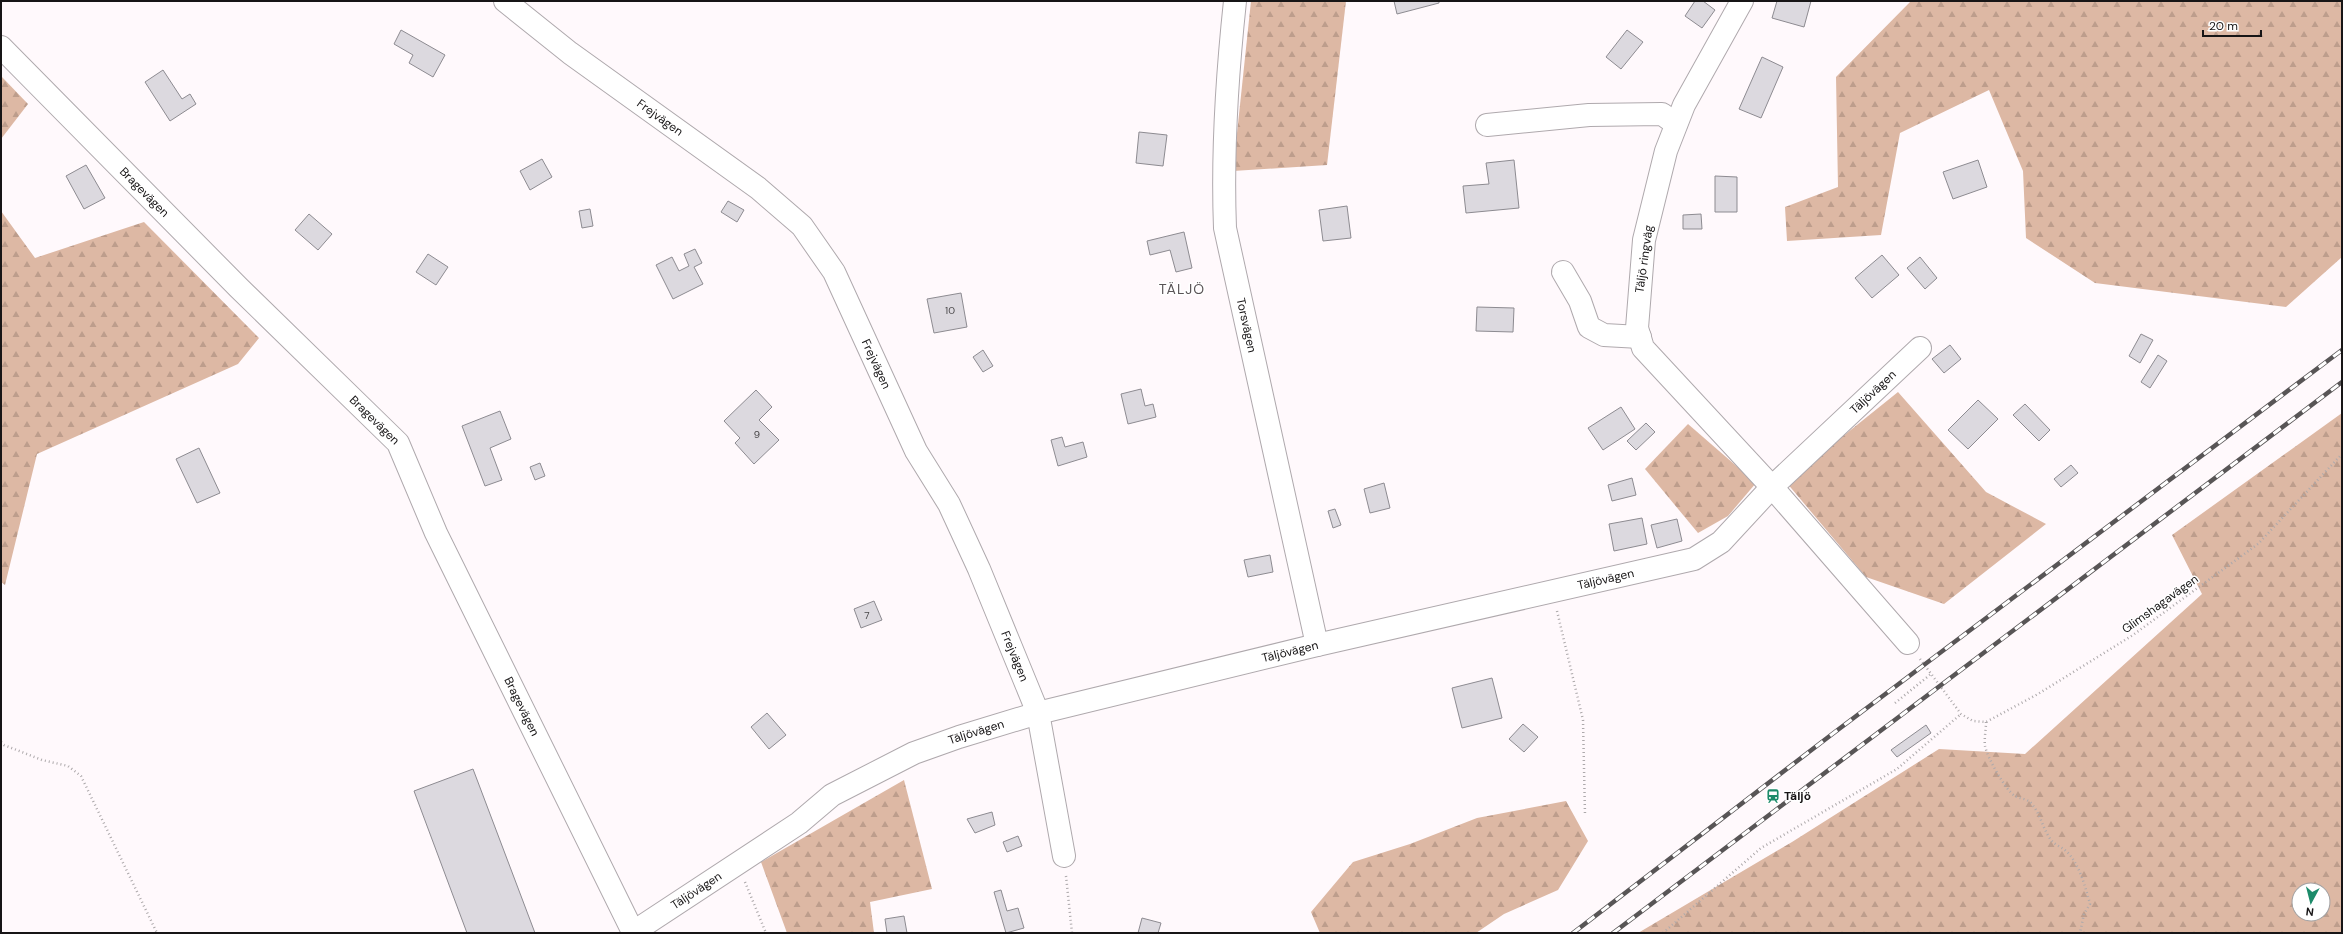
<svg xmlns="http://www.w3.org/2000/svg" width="2343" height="934" font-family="'DM Sans',sans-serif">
  <defs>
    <pattern id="forest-firs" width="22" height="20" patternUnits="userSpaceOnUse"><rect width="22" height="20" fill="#ddb8a4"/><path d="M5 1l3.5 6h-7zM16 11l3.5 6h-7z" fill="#bd9d8c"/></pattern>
  </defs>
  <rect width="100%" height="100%" fill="#fff9fc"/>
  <g fill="url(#forest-firs)" fill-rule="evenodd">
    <path d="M1251,1H1346L1327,165L1233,171Z"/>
    <path d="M1911,1H2342V257L2286,307L2095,283L2026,238L2023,171L1989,90L1900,133L1881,235L1787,241L1785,207L1838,187L1836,77Z"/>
    <path d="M1,76L28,104L1,139Z"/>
    <path d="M1,211L35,258L144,222L259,338L238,364L37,454L5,585L1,582Z"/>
    <path d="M1898,392L1986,492L2046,524L1944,604L1866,577L1786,482Z"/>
    <path d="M2342,413V933H1638L1792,842L1939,749L2025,754L2202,594L2172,535ZM2299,890H2323V914H2299Z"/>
    <path d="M1688,424L1756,483L1728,516L1698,533L1645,469Z"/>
    <path d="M904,780L932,889L870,902L874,933H787L761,862Z"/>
    <path d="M1566,801L1588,841L1558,890L1504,914L1476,933H1320L1311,912L1353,862L1410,844L1477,818Z"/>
  </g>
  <g fill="#dcd9df" stroke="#8d8b91">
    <path d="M1394,1H1439V3L1397,14Z"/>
    <path d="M1695,1H1703L1715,10L1702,28L1685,16Z"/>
    <path d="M1777,1H1811L1804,27L1772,18Z"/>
    <path d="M401,30L445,55L433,77L409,63L413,55L394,44Z"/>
    <path d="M1627,30L1643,42L1621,69L1606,57Z"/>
    <path d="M1762,57L1783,67L1761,118L1739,109Z"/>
    <path d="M163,70L182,99L190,94L196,104L170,121L145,82Z"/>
    <path d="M1139,132L1167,135L1163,166L1136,163Z"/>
    <path d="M542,159L552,177L530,190L520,171Z"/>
    <path d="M1514,160L1519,208L1466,213L1463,186L1489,184L1486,163Z"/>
    <path d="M1978,160L1987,187L1953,199L1943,172Z"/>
    <path d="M86,165L105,198L84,209L66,176Z"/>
    <path d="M1715,176L1737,177V212H1715Z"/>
    <path d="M728,201L744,210L737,222L721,212Z"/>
    <path d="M1347,206L1351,238L1323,241L1319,210Z"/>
    <path d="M590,209L593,226L582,228L579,211Z"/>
    <path d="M309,214L332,234L318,250L295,230Z"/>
    <path d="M1701,214L1702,229H1683V215Z"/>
    <path d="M1184,232L1192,268L1176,272L1170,250L1150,255L1147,241Z"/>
    <path d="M695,249L702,263L694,267L703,284L673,299L656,265L672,257L679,271L689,266L684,254Z"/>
    <path d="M428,254L448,267L436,285L416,272Z"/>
    <path d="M1882,255L1899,275L1872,298L1855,278Z"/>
    <path d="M1920,257L1937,278L1925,289L1907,268Z"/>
    <path d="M961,293L967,327L934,333L927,299Z"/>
    <path d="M1477,307L1514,308L1513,332L1476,331Z"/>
    <path d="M2141,334L2153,340L2140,363L2129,356Z"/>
    <path d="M1950,345L1961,359L1944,373L1932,359Z"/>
    <path d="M983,350L993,366L983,372L973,357Z"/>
    <path d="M2158,355L2167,361L2150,388L2141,382Z"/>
    <path d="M1141,389L1145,406L1153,404L1156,417L1128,424L1121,394Z"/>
    <path d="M756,390L772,407L759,420L779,440L754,464L735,443L740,438L724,421Z"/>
    <path d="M1978,400L1998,419L1968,449L1948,430Z"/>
    <path d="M2025,404L2050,430L2039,441L2013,415Z"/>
    <path d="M1621,407L1635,429L1603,450L1588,428Z"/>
    <path d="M500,411L511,439L490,448L502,480L485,486L462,426Z"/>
    <path d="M1646,423L1655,432L1636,450L1627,441Z"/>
    <path d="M1062,437L1065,447L1083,442L1087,457L1058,466L1051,440Z"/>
    <path d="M199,448L220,493L197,503L176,459Z"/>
    <path d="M540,463L545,476L535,480L530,467Z"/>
    <path d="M2071,465L2078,473L2061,487L2054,479Z"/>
    <path d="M1632,478L1636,495L1612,501L1608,485Z"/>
    <path d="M1384,483L1390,508L1370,513L1364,489Z"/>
    <path d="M1335,509L1341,525L1333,528L1328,511Z"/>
    <path d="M1642,518L1647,544L1614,551L1609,524Z"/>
    <path d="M1677,519L1682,541L1657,548L1651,525Z"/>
    <path d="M1270,555L1273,572L1248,577L1244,560Z"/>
    <path d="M874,601L882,620L861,628L854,609Z"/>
    <path d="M1492,678L1502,718L1462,728L1452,688Z"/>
    <path d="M767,713L786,735L769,749L751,727Z"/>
    <path d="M1523,724L1538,737L1524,752L1509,739Z"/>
    <path d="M1926,725L1931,733L1897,757L1891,750Z"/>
    <path d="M473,769L535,933H467L414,791Z"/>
    <path d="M992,812L995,825L975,833L967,819Z"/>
    <path d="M1018,836L1022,846L1007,852L1003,842Z"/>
    <path d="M1001,890L1007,911L1018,908L1024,928L1006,933L994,892Z"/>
    <path d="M904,916L907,933H887L885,919Z"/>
    <path d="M1142,918L1161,923L1158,933H1138Z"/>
  </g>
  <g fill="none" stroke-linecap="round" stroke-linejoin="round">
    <defs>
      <g id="minor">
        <path id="s1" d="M505,1L570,53L758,188L802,226L834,272L916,451L949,504L979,569L1038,713L1064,856"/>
        <path id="s2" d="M1235,1C1227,76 1222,152 1225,228L1317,645"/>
        <path d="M1742,1L1684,105L1666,151L1644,240L1637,328L1643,348L1772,487L1908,643"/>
        <path id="s3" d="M1,47L239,288L398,443L436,533L633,932"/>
        <path d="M1487,125L1589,115L1662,114L1676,124"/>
        <path d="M1563,272L1580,301L1589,327L1604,335L1640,337"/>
        <path id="s4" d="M632,933L799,823L832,795L914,753L959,737L1038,713L1317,645L1694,559L1721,542L1772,487L1920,348"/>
      </g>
    </defs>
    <use href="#minor" stroke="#afa9ad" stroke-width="24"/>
    <g stroke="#ada9ab" stroke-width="2.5" stroke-dasharray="1 3" stroke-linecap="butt">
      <path d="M1557,611L1583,720L1585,815"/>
      <path d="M1920,659L1961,714L1973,721L1986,722L2038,694L2133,635L2258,544L2342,454"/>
      <path d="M1895,703L1931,674"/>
      <path d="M1986,722C1986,730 1984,739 1985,746C1987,757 2006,791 2015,796C2020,799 2026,798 2031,803C2040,813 2042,826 2049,837C2053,845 2061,846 2067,852C2079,863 2086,889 2090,904L2084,914L2080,933"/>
      <path d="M1,742L4,745L42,760L68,766L81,776L157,933"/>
      <path d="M1066,876L1072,933"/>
      <path d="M745,882L766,933"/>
      <path d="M1663,933L1761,848L1897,769L1961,714"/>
    </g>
    <use href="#minor" stroke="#fff" stroke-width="22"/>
    <defs>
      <g id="rail">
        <path d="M1573,933L1831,735L2342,350"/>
        <path d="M1613,933L2342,382"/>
      </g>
    </defs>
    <use href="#rail" stroke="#585556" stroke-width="4.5"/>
    <use href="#rail" stroke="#fff" stroke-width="3" stroke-dasharray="9" stroke-linecap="butt"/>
  </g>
  <defs>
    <symbol id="station-bare" viewBox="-9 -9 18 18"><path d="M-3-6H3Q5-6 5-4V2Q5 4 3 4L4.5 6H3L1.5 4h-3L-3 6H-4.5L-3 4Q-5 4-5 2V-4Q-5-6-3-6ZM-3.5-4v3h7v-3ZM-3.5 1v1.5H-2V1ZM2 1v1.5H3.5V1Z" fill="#1c8b6a" stroke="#fff" stroke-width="2.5" paint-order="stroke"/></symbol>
  </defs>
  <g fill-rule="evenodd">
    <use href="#station-bare" x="1763" y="786" width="20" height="20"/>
  </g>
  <g text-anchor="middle" stroke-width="3" stroke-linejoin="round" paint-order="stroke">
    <g font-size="10" fill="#484648">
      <text x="950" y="314">10</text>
      <text x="757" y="438">9</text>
      <text x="867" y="619">7</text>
    </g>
    <g font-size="12" fill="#171516" stroke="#fff">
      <text dy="4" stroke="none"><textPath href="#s1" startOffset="194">Frejvägen</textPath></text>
      <text dy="4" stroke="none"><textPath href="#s3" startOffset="204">Bragevägen</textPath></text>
      <text transform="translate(1644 259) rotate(-82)" y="4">Täljö ringväg</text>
      <text dy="4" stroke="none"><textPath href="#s2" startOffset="327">Torsvägen</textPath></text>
      <text dy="4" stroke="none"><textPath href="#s1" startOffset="530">Frejvägen</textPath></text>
      <text dy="4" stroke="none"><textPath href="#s4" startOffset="1385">Täljövägen</textPath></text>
      <text dy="4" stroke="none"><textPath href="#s3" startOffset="528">Bragevägen</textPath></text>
      <text dy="4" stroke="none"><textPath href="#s4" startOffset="1049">Täljövägen</textPath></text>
      <text transform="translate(2160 604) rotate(-36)" y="4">Glimshagavägen</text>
      <text dy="4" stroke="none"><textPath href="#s4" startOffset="725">Täljövägen</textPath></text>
      <text dy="4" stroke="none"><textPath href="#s1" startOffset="854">Frejvägen</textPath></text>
      <text dy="4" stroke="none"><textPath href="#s3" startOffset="852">Bragevägen</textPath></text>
      <text dy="4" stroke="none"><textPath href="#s4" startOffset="401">Täljövägen</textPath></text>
      <text dy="4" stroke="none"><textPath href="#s4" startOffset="77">Täljövägen</textPath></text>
    </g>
    <g font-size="12" font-weight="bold" fill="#171516" stroke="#fff" text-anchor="start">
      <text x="1784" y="800">Täljö</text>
    </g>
    <g font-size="14" letter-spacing="1" fill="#595356" stroke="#fff">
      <text x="1182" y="294">TÄLJÖ</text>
    </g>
  </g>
  <rect width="2343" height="934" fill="none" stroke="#171516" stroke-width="4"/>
  <g transform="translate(2311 902) rotate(187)"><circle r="19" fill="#ffffff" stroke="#a2a1a2"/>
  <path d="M0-3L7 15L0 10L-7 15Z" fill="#1c8b6a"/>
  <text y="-6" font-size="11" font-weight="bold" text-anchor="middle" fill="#171516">N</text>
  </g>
  <path d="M2203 30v6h58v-6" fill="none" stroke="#171516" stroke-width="2"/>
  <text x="2209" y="30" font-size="12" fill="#171516" stroke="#ffffff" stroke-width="3" paint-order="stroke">20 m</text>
</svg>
